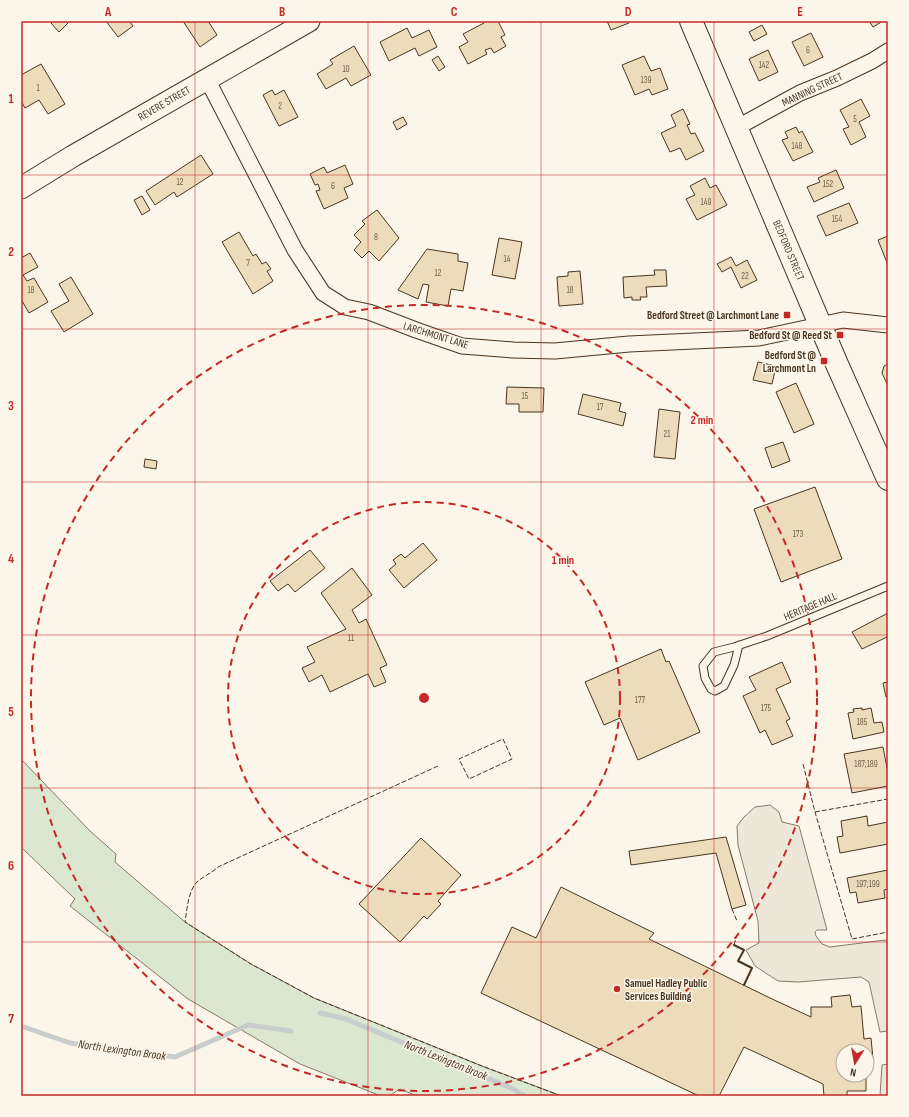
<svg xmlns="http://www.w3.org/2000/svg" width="909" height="1117" font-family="'Sofia Sans Condensed',sans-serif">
  <rect width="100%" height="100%" fill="#fbf6e9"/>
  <path fill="#dce7d0" stroke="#887966" d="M21,759L90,831L116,854L115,862L185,922L251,964L314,998L482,1066L562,1096H417L400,1089L389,1096H381L300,1064L188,999L70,906L75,899L21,847Z"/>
  <g fill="#ede7d9" stroke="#887966">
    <path d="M770,805L779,812L782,822L799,826L827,930H817L815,932L816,936L822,944L830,947L885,940L888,943V1031L880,1032L869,982L861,977L798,982L778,981L755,966L746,950L759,943L758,921L738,845L737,826L744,817L755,807Z"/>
    <path d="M888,1064V1096H880L882,1065Z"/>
  </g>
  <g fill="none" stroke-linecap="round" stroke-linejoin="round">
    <g stroke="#c9cecd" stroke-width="5">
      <path d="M320,1013L346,1019L511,1088L525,1096"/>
      <path d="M21,1026L70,1043L175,1057L248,1025L291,1031"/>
    </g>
  </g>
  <g fill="#ecdcbc" stroke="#4a3520">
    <path d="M53,21H70L59,32L51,23Z"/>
    <path d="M106,21H129L133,26L118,37Z"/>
    <path d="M183,21H208L217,35L200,47Z"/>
    <path d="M483,21H498L505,35L501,37L506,46L494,53L491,48L485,50L487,54L468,64L459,47L468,42L463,34L484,23Z"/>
    <path d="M607,21H628L629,23L611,30Z"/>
    <path d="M869,21H883L873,27Z"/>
    <path d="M762,25L767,34L754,41L749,32Z"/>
    <path d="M407,28L412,38L429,30L437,47L419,56L415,48L389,61L380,42Z"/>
    <path d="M811,33L823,57L804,66L792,42Z"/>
    <path d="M354,46L371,75L351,86L346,78L326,89L317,74L333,64L330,60Z"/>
    <path d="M768,50L778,72L759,81L749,59Z"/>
    <path d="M438,56L445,67L439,71L432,60Z"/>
    <path d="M644,56L651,71L660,68L668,89L652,95L649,89L635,95L622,65Z"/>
    <path d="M41,64L65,104L48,114L39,100L25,108L21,101V75Z"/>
    <path d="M272,90L275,95L284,90L298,117L279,126L263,95Z"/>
    <path d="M861,99L870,116L859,122L866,137L851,145L843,129L849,127L840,110Z"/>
    <path d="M683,109L690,124L687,125L691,134L695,133L704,151L686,160L680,148L670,152L661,133L676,126L671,115Z"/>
    <path d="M403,117L407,124L397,130L393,122Z"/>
    <path d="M796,127L799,133L802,131L813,152L793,161L782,140L788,138L785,132Z"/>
    <path d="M201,155L213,174L177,197L174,192L155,205L146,191Z"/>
    <path d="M345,165L353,184L344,188L348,198L324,209L316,191L320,190L318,184L315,185L310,174L324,167L327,173Z"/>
    <path d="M836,170L844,188L814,202L807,187L820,182L818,178Z"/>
    <path d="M705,178L710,188L716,185L727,205L697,220L686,199L695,195L690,186Z"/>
    <path d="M142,196L150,210L142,215L134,200Z"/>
    <path d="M849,203L858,223L826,236L817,216Z"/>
    <path d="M377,210L399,238L379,261L369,251L362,258L354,250L361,242L354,235L365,224L362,221Z"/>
    <path d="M239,232L253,256L256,254L262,264L266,262L271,269L267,271L273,281L253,294L222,242Z"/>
    <path d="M888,236V265L878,240Z"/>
    <path d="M499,238L522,242L515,279L492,275Z"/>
    <path d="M427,249L458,254V261L468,263L463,291L451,289L448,306L426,302L429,285L423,284L418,299L398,290Z"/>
    <path d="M30,253L38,267L23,275L27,281L34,278L48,302L29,313L21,299V258Z"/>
    <path d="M731,257L736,266L747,260L757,280L741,288L731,267L722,272L717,264Z"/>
    <path d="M654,270H666L667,286L646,287L647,297H640L641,300H632V297L624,298L623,277L655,275Z"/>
    <path d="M580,271L583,304L559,306L557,277L568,276V272Z"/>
    <path d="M71,277L93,314L64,332L51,311L69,301L59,284Z"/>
    <path d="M758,362L776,366L772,384L753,380Z"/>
    <path d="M888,364V386L882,373L884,366Z"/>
    <path d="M796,383L814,424L794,433L776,392Z"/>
    <path d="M507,387L544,388L543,412H519V404H506Z"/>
    <path d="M583,394L621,403L619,411L626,413L623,426L578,414Z"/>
    <path d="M659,409L680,412L675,459L654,457Z"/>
    <path d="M783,442L790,461L772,468L765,448Z"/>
    <path d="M145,459L157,461L156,469L144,467Z"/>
    <path d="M815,487L842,559L781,582L754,509Z"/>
    <path d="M423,543L437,560L404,588L389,570L396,564L393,560L401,554L405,558Z"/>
    <path d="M310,550L325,568L295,592L288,584L278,591L270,581Z"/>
    <path d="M352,568L372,595L352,610L359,623L366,619L387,665L380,668L386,682L374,687L368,674L330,692L322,675L309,682L302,668L315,662L307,647L346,629L321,593Z"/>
    <path d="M888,613V639L887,637L862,649L852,632Z"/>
    <path d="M661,649L666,662L669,661L700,732L638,760L620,718L604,725L585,682Z"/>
    <path d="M782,662L791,682L776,689L790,719L786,721L793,736L772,745L765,730L760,733L743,696L756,690L749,677Z"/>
    <path d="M888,682V696L886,697L883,683Z"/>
    <path d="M862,708V710L871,708L874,723L882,722L884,732L853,739L848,713L854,712L853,709Z"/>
    <path d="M883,747L888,773V786L852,793L844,754Z"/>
    <path d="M867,816L868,826L888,822V844L840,853L837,837L843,836L841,821Z"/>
    <path d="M726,837L746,905L732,909L716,853L631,865L629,851Z"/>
    <path d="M421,838L461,875L438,901L441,904L427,919L424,916L400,942L359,904Z"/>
    <path d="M888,870V889L884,890L885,898L858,903L856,892L850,893L847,878Z"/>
    <path d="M561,887L654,933L649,939L770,998L811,1017V1007H832L831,997L850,995L852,1007L861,1006L864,1039L871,1038L873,1059H867V1051H843V1075H866V1091H847V1096H824L823,1084L744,1047L719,1096H699L481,993L512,927L536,938Z"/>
  </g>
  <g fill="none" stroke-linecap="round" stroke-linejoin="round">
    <defs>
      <path id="lane" d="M739,645L734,665L724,686L715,691L711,689L705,678L703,666L714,652L734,647L767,636L888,586"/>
      <g id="street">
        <path d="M207,79L295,250L323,293L345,307L369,312L416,330L462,346L513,350L555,351L629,344L759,338L843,320L888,325"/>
        <path d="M736,128L800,93L837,78L872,61L888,51"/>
      </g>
      <path id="secondary" d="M21,188L73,156L309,21"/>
      <path id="primary" d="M691,21L836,362L888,479"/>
    </defs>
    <use href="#lane" stroke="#4a3520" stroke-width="9"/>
    <use href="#street" stroke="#4a3520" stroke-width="17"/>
    <use href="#secondary" stroke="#4a3520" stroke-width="23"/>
    <use href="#primary" stroke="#4a3520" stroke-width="24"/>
    <use href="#lane" stroke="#fbf6e9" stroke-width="7"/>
    <use href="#street" stroke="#fbf6e9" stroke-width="15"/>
    <use href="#secondary" stroke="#fbf6e9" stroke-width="21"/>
    <use href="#primary" stroke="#fbf6e9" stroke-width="22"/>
    <g stroke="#4a3520" stroke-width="1" stroke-dasharray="5 2" stroke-linecap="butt">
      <path d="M503,739L512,759L469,779L459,759Z"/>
      <path d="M803,764L815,812L852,939L888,932"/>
      <path d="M438,766L218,867C212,873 202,877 197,882C188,891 187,910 185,922L251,964L314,998L482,1066L561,1096"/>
      <path d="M815,812L888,799"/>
      <path d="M732,909L737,921"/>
      <path d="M734,945L737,935"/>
    </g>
    <path stroke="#4a3520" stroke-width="2" d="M734,945L744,950L738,961L752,968L744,985"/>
  </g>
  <path fill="none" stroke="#c62828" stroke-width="1" stroke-opacity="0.55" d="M195,21V1096M368,21V1096M541,21V1096M714,21V1096M21,175H888M21,329H888M21,482H888M21,635H888M21,788H888M21,942H888"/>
  <g fill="none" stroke="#c62828" stroke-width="2" stroke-dasharray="7 5">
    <circle cx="424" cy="698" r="196"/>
    <circle cx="424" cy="698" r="393"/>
  </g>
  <g fill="#c62828" stroke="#fbf6e9" stroke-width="1.5">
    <rect x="783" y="311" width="8" height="8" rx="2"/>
    <rect x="836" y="331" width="8" height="8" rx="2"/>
    <rect x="820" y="357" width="8" height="8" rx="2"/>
    <circle cx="617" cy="989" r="4"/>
  </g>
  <g text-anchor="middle" stroke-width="3" stroke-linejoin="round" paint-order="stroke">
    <g font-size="9" fill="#725f47">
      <text x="808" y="53">6</text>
      <text x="764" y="68">142</text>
      <text x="346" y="72">10</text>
      <text x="646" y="83">139</text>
      <text x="38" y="91">1</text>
      <text x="280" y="109">2</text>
      <text x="855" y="122">5</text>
      <text x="797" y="149">148</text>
      <text x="180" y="185">12</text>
      <text x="828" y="187">152</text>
      <text x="333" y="189">6</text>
      <text x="706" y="205">149</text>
      <text x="837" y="222">154</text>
      <text x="376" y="240">8</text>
      <text x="507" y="262">14</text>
      <text x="248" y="266">7</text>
      <text x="438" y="276">12</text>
      <text x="745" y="279">22</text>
      <text x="31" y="293">18</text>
      <text x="570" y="293">18</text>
      <text x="525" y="399">15</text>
      <text x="600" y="410">17</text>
      <text x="667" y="437">21</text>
      <text x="798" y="537">173</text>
      <text x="351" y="641">11</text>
      <text x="640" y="703">177</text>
      <text x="766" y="711">175</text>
      <text x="862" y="725">185</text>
      <text x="866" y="767">187;189</text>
      <text x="868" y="887">197;199</text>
    </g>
    <g font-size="11" fill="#4a3520" stroke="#fbf6e9">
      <text transform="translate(812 89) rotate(-25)" y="4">MANNING STREET</text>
      <text transform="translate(164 103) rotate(-30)" y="4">REVERE STREET</text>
      <text transform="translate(789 250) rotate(67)" y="4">BEDFORD STREET</text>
      <text transform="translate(436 335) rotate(17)" y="4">LARCHMONT LANE</text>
      <text transform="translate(810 606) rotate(-23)" y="4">HERITAGE HALL</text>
    </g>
    <g font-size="11" font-weight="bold" fill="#4a3520" stroke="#fbf6e9" text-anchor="end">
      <text x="779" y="319">Bedford Street @ Larchmont Lane</text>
      <text x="832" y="339">Bedford St @ Reed St</text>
      <text x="816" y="359">Bedford St @<tspan x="816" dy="13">Larchmont Ln</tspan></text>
      <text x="625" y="987" text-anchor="start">Samuel Hadley Public<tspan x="625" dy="13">Services Building</tspan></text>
    </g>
    <g font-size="12" font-style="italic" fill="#4a3520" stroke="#fbf6e9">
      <text transform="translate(122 1050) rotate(8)" y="4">North Lexington Brook</text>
      <text transform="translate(446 1060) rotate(22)" y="4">North Lexington Brook</text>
    </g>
  </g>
  <circle cx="424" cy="698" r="6" fill="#c62828" stroke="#fbf6e9" stroke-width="2"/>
  <g font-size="12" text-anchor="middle" font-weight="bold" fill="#c62828" stroke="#fbf6e9" stroke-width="3" stroke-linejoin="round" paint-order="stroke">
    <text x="702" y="424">2 min</text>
    <text x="563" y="564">1 min</text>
  </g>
  <rect width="909" height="1117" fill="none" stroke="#fbf6e9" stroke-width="44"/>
  <g transform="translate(855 1063) rotate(191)"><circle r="19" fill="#fbf6e9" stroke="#b4a999"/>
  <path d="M0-3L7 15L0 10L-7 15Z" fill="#c62828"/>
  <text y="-6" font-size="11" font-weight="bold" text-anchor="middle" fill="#4a3520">N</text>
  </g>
  <rect x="22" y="22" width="865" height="1073" fill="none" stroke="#c62828" stroke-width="1.5"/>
  <g font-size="13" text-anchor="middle" font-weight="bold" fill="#c62828">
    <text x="108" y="16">A</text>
    <text x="282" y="16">B</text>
    <text x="454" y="16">C</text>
    <text x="628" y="16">D</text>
    <text x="800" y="16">E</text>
    <text x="11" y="103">1</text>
    <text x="11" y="256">2</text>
    <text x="11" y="410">3</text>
    <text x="11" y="563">4</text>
    <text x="11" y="716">5</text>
    <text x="11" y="870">6</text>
    <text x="11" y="1023">7</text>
  </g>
</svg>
